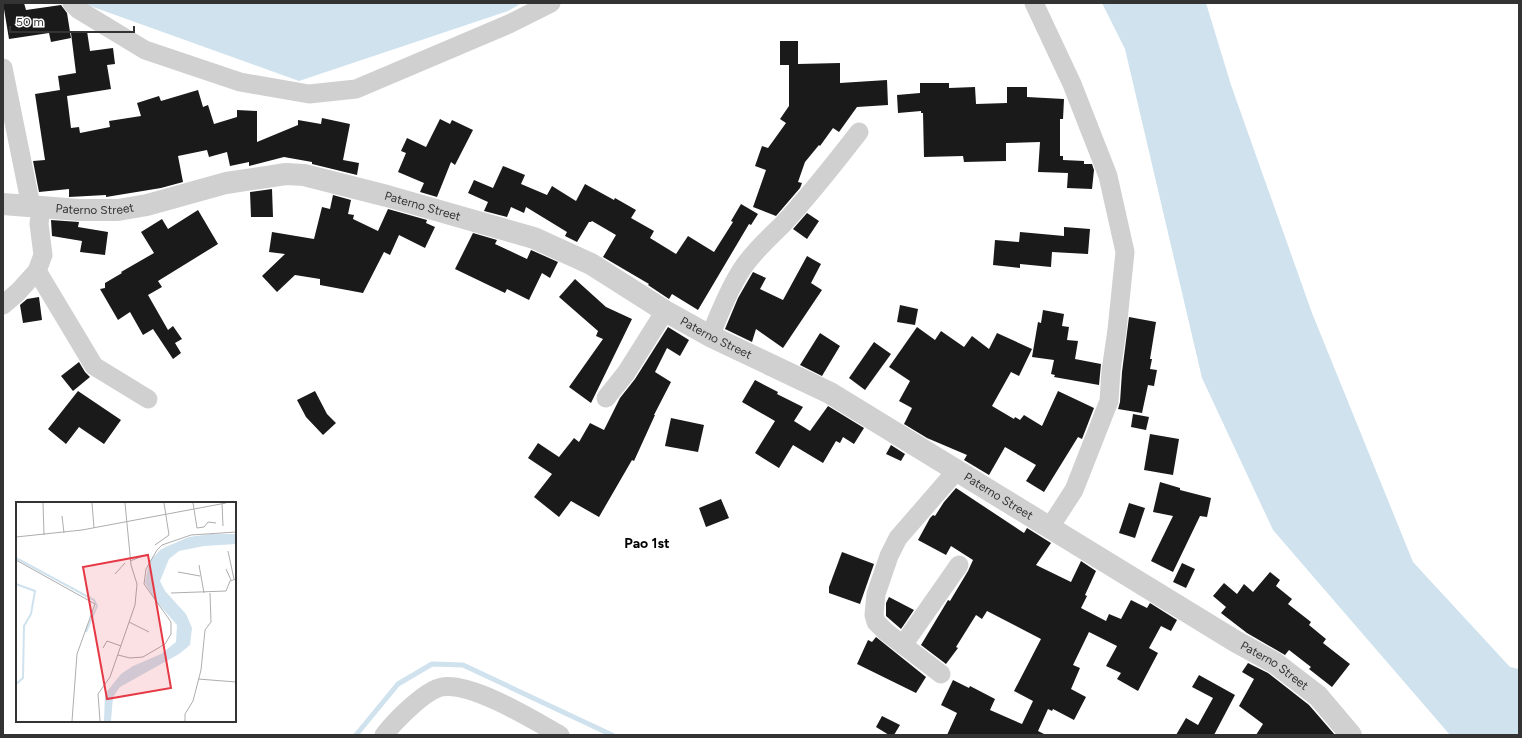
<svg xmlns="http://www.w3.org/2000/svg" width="1522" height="738" font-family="Figtree,sans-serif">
  <rect width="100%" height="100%" fill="#fff"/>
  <g fill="#cfe2ee">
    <path d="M82,3H522L508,11L299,81Z"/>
    <path d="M1102,3H1206L1231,85L1312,313L1413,562L1510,667L1519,669V735H1450L1273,530L1202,378L1125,49Z"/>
  </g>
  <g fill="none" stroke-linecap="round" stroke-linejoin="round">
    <path stroke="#cfe2ee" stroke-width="5" d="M356,735L398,684L432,664L463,665L612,735"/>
  </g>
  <g fill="#1a1a1a">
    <path d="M3,3H24L26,10L61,5L67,13L71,38L51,42L49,33L9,39Z"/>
    <path d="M87,31L90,51L113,48L115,64L107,65L111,89L67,96L71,128L79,127L80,133L110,127L109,121L141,116L137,103L159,96L161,101L198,90L203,107L208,105L214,124L237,117V110L257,111V142L298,125V120L321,124L322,118L350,124L343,160L359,163L357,175L312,164V162L284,157L249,166V162L230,166L227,152L209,157L207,150L178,156L183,182L161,188L106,197V195L69,197V189L39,192L33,161L45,160L35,94L60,90L58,76L76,73L71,33Z"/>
    <path d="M780,41H798V64L840,63V83L887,80L888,105L857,107L839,132L833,128L820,146L819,145L805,162L798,182L802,183L800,188L776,216L753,207L766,170L755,166L762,146L768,148L786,123L780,119L789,106V65H780Z"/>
    <path d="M920,83H949V88L975,87L976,104L1007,103V87H1027V97L1064,99L1063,119H1060V156H1063V160L1084,161V164H1092L1094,170L1092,189L1067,188L1068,173L1038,172L1040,142L1006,143V161L964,162L963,156L924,157L923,113H921V111L898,113L897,95L920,93Z"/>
    <path d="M440,119L450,124L452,120L473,130L455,165L451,162L437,197L420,192L424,183L398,172L406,153L401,151L407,138L426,147Z"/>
    <path d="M503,166L525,175L521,184L547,195L552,186L576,201L585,184L614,200L615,198L636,210L631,218L654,231L650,238L676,254L688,236L714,252L733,222L731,221L741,204L758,214L751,225L749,224L698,310L672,294L669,299L648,285L649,284L603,257L616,235L592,221L591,222H589L577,242L565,236L567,232L526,207L524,213L511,207L507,217L484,211L488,202L468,193L474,180L493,188Z"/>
    <path d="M272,189L273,217H251L250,192Z"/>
    <path d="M333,195L351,200L348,214L354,215L353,219L378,231L388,209L427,220L426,223L435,227L425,248L399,235L390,255L384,252L363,293L320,285V279L295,275L277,292L262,276L285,254L269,252L272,232L314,239L322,207L330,209Z"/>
    <path d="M198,210L218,244L158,281L162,287L148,295L168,330L173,326L182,339L175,343L181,353L173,359L153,329L143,335L130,312L118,320L100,289L105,288V283L122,273L121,272L154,253L141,232L162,219L168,229Z"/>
    <path d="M807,213L819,221L807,239L793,229Z"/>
    <path d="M51,220L79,222L78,227L108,232L105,255L80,252L82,241L52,236Z"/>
    <path d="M1064,227L1090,229L1088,254L1052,252L1051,267L1020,264V268L993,265L995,240L1019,242L1020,232L1064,236Z"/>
    <path d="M473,233L497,240L495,244L527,259L531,250L558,262L550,278L542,273L529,300L507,289L505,293L455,269Z"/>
    <path d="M807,256L821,264L811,283L822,290L783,348L756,329L752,342L725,329L738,298L753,272L766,278L760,289L783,300Z"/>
    <path d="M575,279L606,307L632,319L591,403L569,387L603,339L596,336L598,331L559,297Z"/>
    <path d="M39,297L42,320L23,323L20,305L27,299Z"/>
    <path d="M900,305L918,309L915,325L897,322Z"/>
    <path d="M1043,310L1064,314L1062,326L1069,327L1067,340L1078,341L1075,359L1101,364L1099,385L1054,377L1055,375L1051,374L1054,360L1032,357L1038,322L1041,323Z"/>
    <path d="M1129,317L1156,322L1150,359H1152L1150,369L1157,370L1154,386L1148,385L1142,413L1118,409L1120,402L1122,372Z"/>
    <path d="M668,327L689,340L680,356L667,348L655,372L671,382L654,415H655L634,461L632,460L599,517L571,501L559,517L534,497L552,474L528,458L538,443L559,457L574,438L579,442L590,423L604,430L620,398L635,379Z"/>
    <path d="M917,327L935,340L941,331L964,347L972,336L989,349L997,333L1032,349L1019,376L1011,372L992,406L1014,419L1015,417L1020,420L1024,415L1042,426L1058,391L1094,408L1082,439L1078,437L1044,492L1026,481L1036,465L1005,447L989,475L964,460L967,455L927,438L904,424L912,408L899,401L910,381L889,367Z"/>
    <path d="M820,333L840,346L822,376L800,365Z"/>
    <path d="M874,342L891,354L865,390L849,378Z"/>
    <path d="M79,362L85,372L90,377L73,391L61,376Z"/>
    <path d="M755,380L778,392L777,394L803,407L794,421L810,431L828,406L864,428L854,444L843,437L840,443L836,441L823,463L793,445L779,468L755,453L775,421L742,402Z"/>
    <path d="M78,391L121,420L104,444L79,427L66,444L48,429Z"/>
    <path d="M315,391L327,414L336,423L323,435L306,417L297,400Z"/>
    <path d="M1133,414L1149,417L1146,430L1131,427Z"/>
    <path d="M671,418L704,425L698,452L665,446Z"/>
    <path d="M1150,434L1179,439L1173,475L1144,470Z"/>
    <path d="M891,445L905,454L901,461L886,454Z"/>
    <path d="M1160,482L1180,488V490L1211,498L1207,517L1200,516L1173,572L1151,561L1173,516L1153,512Z"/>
    <path d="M956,488L1024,533L1027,528L1051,543L1036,565L1071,582L1081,561L1096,571L1085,595L1087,596L1081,608L1106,621L1109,614L1121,619L1131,600L1147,608L1150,603L1177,620L1171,631L1161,626L1149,648L1158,653L1138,691L1117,679L1121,673L1106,666L1117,646L1089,632L1073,665L1080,668L1071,689L1086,697L1074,720L1053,709L1052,711L1048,709L1038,731L1046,735H947L957,713L941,705L953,680L969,688L970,686L995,699L990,710L1022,724L1033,701L1014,691L1041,639L987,611L982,619L976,615L956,647L958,648L946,664L921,645L948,600L950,601L968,571L973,560L951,546L946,555L918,540L930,518L933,515L935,516L944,502Z"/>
    <path d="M721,499L729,518L706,527L699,508Z"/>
    <path d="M1129,503L1145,508L1135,538L1119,533Z"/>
    <path d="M842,552L874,564L860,604L829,593V587Z"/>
    <path d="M1182,563L1195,569L1186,588L1173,582Z"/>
    <path d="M1270,572L1280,580L1276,586L1292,599L1288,604L1311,622L1309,625L1326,639L1323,643L1350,664L1332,687L1309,669L1311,667L1289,650L1285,655L1247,633L1221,613L1226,607L1213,596L1224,583L1237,594L1244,584L1253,592Z"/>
    <path d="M889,597L914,610L901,629L886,616V603Z"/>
    <path d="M876,637L926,677L916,693L857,664L868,640L872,642Z"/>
    <path d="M1248,663L1268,673L1309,705L1335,735H1256L1263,724L1239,706L1254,679L1242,672Z"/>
    <path d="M1199,675L1235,695L1214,735H1176L1186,718L1198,725L1213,698L1192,687Z"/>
    <path d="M882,716L900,725L894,735H889L876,727Z"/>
  </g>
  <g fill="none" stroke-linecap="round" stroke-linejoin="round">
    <g stroke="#d0d0d0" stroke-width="19">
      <path d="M72,3L79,10L145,50L240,82L309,94L356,89L509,24L551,3"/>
      <path d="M1034,3L1072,84L1108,176L1125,252L1117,330L1111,371L1109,401L1074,490L1050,527"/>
      <path d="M3,68L31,206"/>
      <path d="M37,271L94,366L148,399"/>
      <path d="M3,305L18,292L37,271L43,255L39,224L41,207"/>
      <path d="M710,336C720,313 728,290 742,269C753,252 768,239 783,224C810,195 835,163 859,132"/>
      <path d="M606,398L626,373L665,311"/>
      <path d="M903,645L959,565"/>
      <path d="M941,674L886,632L876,622L874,615L876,594L889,556L898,538L957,470"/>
      <path d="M384,735C395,721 425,690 442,687C472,682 533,720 560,735"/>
    </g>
    <path stroke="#d0d0d0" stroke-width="22" id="s1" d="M3,204L79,210H118L147,205L226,183L286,174L304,175L387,196L534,238L591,264L665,311L710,336L830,393L1235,641L1275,663L1318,696L1351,735"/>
  </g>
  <g text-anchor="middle" stroke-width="4" stroke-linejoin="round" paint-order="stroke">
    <g font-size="12" fill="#333" stroke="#fff">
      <text dy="4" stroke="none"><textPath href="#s1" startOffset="92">Paterno Street</textPath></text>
      <text dy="4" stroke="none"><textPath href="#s1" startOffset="428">Paterno Street</textPath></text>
      <text dy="4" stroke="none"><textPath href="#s1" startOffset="752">Paterno Street</textPath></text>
      <text dy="4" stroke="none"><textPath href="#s1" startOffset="1076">Paterno Street</textPath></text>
      <text dy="4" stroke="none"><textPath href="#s1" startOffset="1400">Paterno Street</textPath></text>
    </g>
    <g font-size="14" font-weight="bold" fill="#000" stroke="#fff">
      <text x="647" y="548">Pao 1st</text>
    </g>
  </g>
  <g transform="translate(16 502)">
    <rect width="220" height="220" fill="#fff"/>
    <path d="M195,32H220V42L188,44L163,49L153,57L144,79L149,89L170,112L176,126L174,143L163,152L104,185L97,195L95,219H88L89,192L105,172L117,164L145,152L160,140L161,123L139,98L129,81L133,60L144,48L152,44L173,35Z" fill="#cfe2ee"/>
    <path fill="none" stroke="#cfe2ee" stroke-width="2" d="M0,56L78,98L81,104L70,130M0,82L19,89L15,112L8,124L7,176L0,182"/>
    <path fill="none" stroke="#adadad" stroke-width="1" d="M27,1L28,33M76,1L78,26M177,1L181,26L188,25L192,20L200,21M206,1L207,24M46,14L48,31M0,35L66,28L210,1M139,43L153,33L148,1M212,49L218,77M0,58L79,102L61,152L56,219M114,59L132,52M183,63L188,91M210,67L215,78M162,70L184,74M99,72L109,61M155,91L210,89L214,79L220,77M113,120L133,130M87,146L91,139L105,144M102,153L114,156L127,155L149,142L155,132V120L128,82L130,67L141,48L146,43L175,33L220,30M182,177L220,180M84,219L82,192L94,175L119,103L121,82L115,63L109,1M169,219V212L177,199L185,168L189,128L195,120L194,91"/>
    <path fill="#e63946" fill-opacity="0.15" stroke="#e63946" stroke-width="2" d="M132,53L155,186L91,197L67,65Z"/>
    <rect width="220" height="220" fill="none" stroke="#333" stroke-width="2"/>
  </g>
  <rect width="1522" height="738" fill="none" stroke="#333333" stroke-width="8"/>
  <path d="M10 26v6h124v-6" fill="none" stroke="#333333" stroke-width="2"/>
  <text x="16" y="26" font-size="12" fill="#333333" stroke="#ffffff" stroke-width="3" paint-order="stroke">50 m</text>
</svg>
